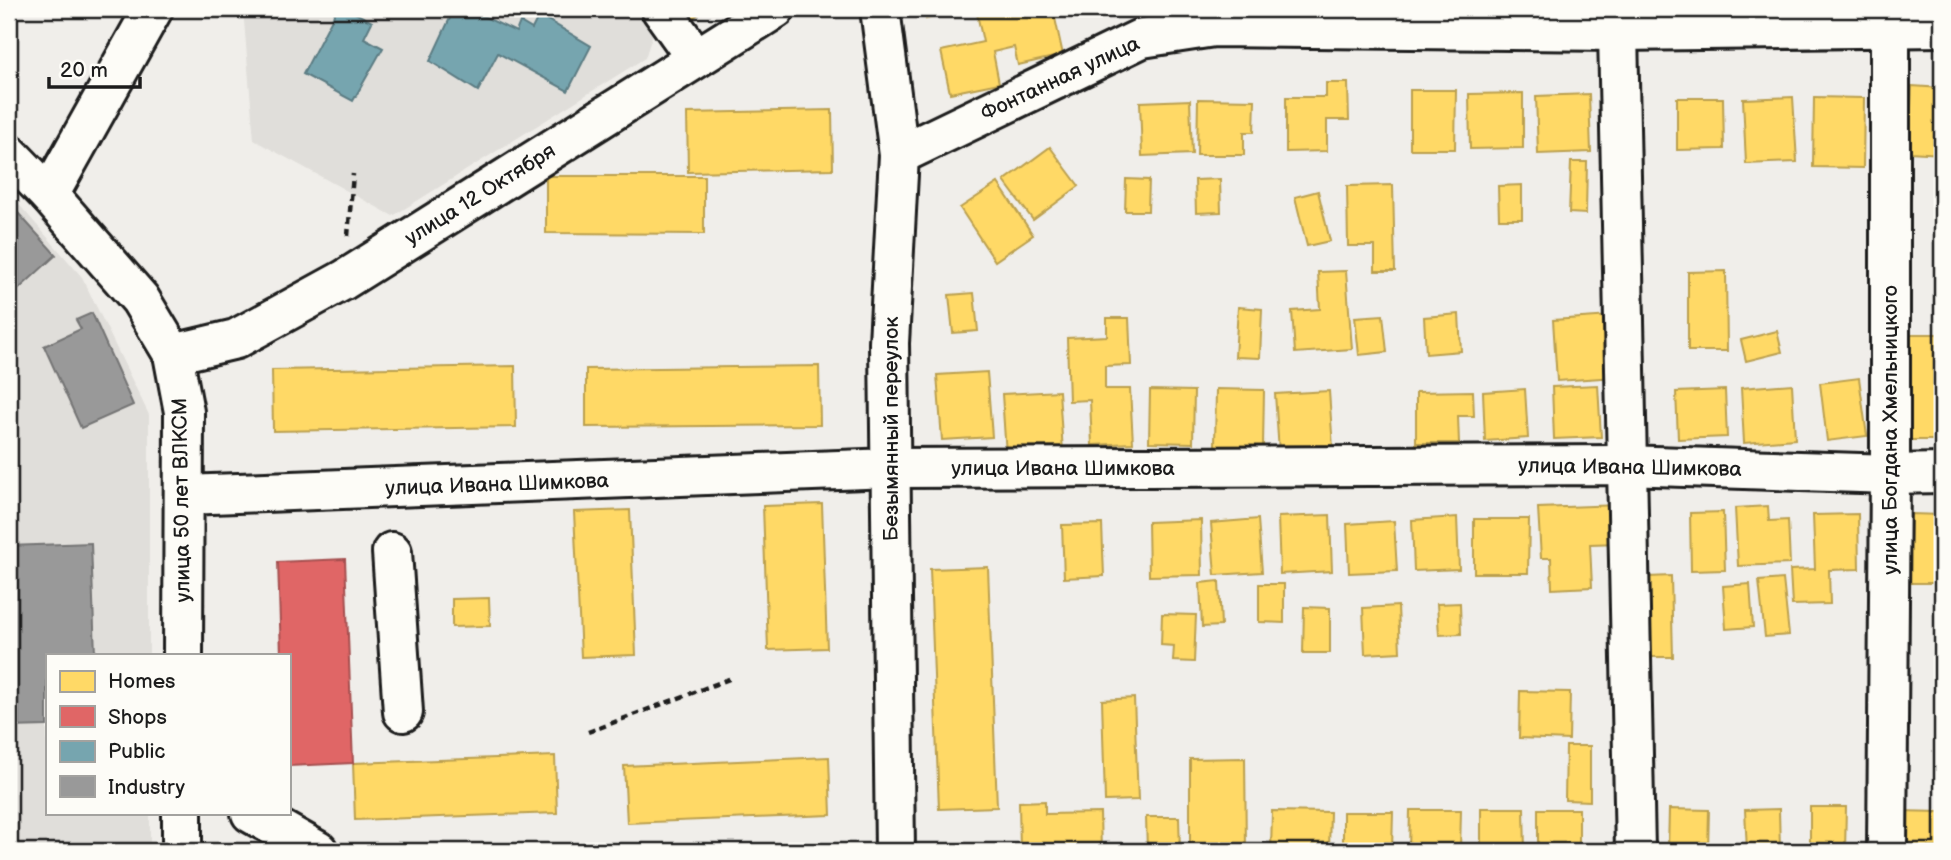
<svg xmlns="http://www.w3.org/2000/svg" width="1951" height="860" font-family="'Balsamiq Sans',sans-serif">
  <rect width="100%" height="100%" fill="#f0eeea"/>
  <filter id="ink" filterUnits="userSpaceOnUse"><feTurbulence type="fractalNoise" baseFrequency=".0143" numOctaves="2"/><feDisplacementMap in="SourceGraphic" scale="14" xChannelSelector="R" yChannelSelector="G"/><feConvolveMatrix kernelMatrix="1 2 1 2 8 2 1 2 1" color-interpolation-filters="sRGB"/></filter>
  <g filter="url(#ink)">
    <g fill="#e0deda">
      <path d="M243,9H643L656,24L645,58L393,216L254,140Z"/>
      <path d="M9,193L82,277L149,415V655H47V813H150V851H9Z"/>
    </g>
    <g fill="#ffd966" stroke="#bba050" stroke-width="2">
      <path d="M686,9H705L693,18Z"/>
      <path d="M923,9H967L926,19Z"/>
      <path d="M976,9H1053L1063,55L1018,65L1014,47L993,52L999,83L950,93L941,51L983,42Z"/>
      <path d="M1326,83H1348L1349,120H1327V151L1286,152V97H1326Z"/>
      <path d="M1912,86L1942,88V154L1909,152Z"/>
      <path d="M1410,90H1456L1455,149H1410Z"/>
      <path d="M1523,93V148L1470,149L1469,94Z"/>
      <path d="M1589,94L1591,152L1538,154L1536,96Z"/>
      <path d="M1793,97L1797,162L1746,164L1743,99Z"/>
      <path d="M1814,97L1864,98L1863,168L1813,167Z"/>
      <path d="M1677,98H1723L1724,149L1677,150Z"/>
      <path d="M1198,99L1255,100L1254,132H1244V155H1197Z"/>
      <path d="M1190,100L1192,154L1142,156L1140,102Z"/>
      <path d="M832,110L833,169L688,172L687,113Z"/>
      <path d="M1050,147L1079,186L1033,220L1004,181Z"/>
      <path d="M1571,162H1587L1586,214L1569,213Z"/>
      <path d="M546,176H704V234L546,233Z"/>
      <path d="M1126,179L1149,180L1148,211H1125Z"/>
      <path d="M1220,179L1221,212L1196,213L1195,180Z"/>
      <path d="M998,183L1033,235L995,261L960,208Z"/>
      <path d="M1393,185L1395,271H1375V246H1348L1347,186Z"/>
      <path d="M1522,185V219H1499L1498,186Z"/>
      <path d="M1318,191L1330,241L1307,246L1295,197Z"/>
      <path d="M1346,271L1352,349L1295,353L1292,311L1320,309L1318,272Z"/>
      <path d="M1726,271L1727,351H1688V272Z"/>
      <path d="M974,293L978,331L953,333L949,295Z"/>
      <path d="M1238,307L1262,309L1260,358L1235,357Z"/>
      <path d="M1459,314L1461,351L1426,354L1424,317Z"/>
      <path d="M1383,315L1387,352L1359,355L1355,317Z"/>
      <path d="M1611,316L1616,377L1557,381L1553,320Z"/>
      <path d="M1107,318H1129L1131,365L1105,366V389H1130L1133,443L1092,445L1090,400L1069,401L1067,338L1107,336Z"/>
      <path d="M1777,331L1782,352L1746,361L1741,340Z"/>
      <path d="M1905,334H1942V440H1906Z"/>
      <path d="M515,366L516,427L273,431L272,370Z"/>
      <path d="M819,366L820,425L586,427V369Z"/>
      <path d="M987,372L992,437L942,440L937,375Z"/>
      <path d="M1859,378L1867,436L1827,441L1820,383Z"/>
      <path d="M1792,384L1795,439L1744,443L1741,388Z"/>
      <path d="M1598,385L1601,437L1554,439L1552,387Z"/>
      <path d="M1216,389L1264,390L1263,447L1215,446Z"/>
      <path d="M1525,389L1528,438L1485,441L1483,392Z"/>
      <path d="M1150,390L1194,391L1193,443L1149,442Z"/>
      <path d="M1725,390L1727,437L1678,439L1676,392Z"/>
      <path d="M1059,391L1063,452L1006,455L1002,394Z"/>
      <path d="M1329,391L1333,448L1279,452L1275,394Z"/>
      <path d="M1473,391L1474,416H1458L1459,443H1416V392Z"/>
      <path d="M822,504L827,648L768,650L763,506Z"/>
      <path d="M1619,505L1620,543L1590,544L1592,587L1552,589L1551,558H1541L1538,508Z"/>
      <path d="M1768,506L1769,521L1788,520L1790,564L1738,566L1735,508Z"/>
      <path d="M630,510L636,655L581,657L574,512Z"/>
      <path d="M1723,512L1725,570L1691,571L1690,513Z"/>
      <path d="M1858,514L1859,569L1829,570L1830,604L1792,605L1790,570L1815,569L1813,515Z"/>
      <path d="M1911,514L1942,515V612H1937L1938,583H1909Z"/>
      <path d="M1330,515L1332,571L1280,574L1278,517Z"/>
      <path d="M1457,517L1459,569L1414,571L1412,520Z"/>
      <path d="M1258,519L1262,572L1215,575L1211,523Z"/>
      <path d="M1474,519H1529L1528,573H1474Z"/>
      <path d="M1201,520L1202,575L1149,576L1148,522Z"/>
      <path d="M1394,521L1397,571L1349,573L1347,524Z"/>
      <path d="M1102,524L1104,576L1064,578L1062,525Z"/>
      <path d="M988,567L997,807L939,809L930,569Z"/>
      <path d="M1671,576L1673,657H1650L1648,577Z"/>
      <path d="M1783,579L1789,635L1765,637L1759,581Z"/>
      <path d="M1219,581L1221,626L1202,627L1200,583Z"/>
      <path d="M1259,584H1284V623L1259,622Z"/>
      <path d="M1750,584L1753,627L1726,629L1723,586Z"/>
      <path d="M489,598L490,626L452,627V599Z"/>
      <path d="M1460,603L1461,634L1439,635L1437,604Z"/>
      <path d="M1398,606L1400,652L1365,654L1363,608Z"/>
      <path d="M1304,607L1330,608V653H1303Z"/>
      <path d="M1162,614L1196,615L1194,662L1173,661L1174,646L1161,645Z"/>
      <path d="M1520,691L1570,692L1569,740L1519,738Z"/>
      <path d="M1134,698L1138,800L1105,801L1102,700Z"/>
      <path d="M1566,746H1590V801L1565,800Z"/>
      <path d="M555,756L557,813L355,820L353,763Z"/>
      <path d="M829,757L831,815L627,823L624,766Z"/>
      <path d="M1245,758L1246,849L1190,850V759Z"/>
      <path d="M1045,801V814L1100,813L1101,851H1020L1019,802Z"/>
      <path d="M1810,807H1846L1845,851H1810Z"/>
      <path d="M1481,808H1524L1525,851H1481Z"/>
      <rect x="1538" y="809" width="41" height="42"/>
      <path d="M1669,809L1709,810L1708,851H1668Z"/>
      <path d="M1779,809L1780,851H1747L1745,810Z"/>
      <path d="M1410,810H1461L1460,851H1409Z"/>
      <path d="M1272,811L1330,812L1329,851H1271Z"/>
      <path d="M1898,811L1942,812V847H1922V851H1898Z"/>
      <path d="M1343,812H1393L1392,851H1343Z"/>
      <path d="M1146,817H1179L1180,851H1147Z"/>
    </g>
    <path fill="#e06666" stroke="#a55050" stroke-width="2" d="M345,559L353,763L289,766V655H281L278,562Z"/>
    <g fill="#76a5af" stroke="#5b7c83" stroke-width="2">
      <path d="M337,9H348L372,22L364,38L383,48L353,101L303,74Z"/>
      <path d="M438,9H468L516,32L520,22L532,29L539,15L591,46L568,91L498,53L478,91L430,61L451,16Z"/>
    </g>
    <g fill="#999" stroke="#747474" stroke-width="2">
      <path d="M9,203L56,255L9,298Z"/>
      <path d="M92,313L133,405L81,428L44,346L81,329L76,320Z"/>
      <path d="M91,543L95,655H47V726L9,727V546Z"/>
      <path d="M9,777L12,851H9Z"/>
    </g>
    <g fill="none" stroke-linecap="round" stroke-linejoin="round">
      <defs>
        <g id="minor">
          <path d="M661,9L696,58"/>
          <path d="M880,9L899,155L889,343L895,851"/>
          <path d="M1618,31L1635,851"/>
          <path d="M9,154L49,195L140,299L173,354L184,412L183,655"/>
          <path d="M899,155L1142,38L1214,27L1618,31L1942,27"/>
          <path d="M49,195L153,9"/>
          <path d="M173,354L236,339L344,280L775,9"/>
          <path d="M185,495L891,468L1625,465L1890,474L1942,473"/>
          <path d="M392,552L403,712"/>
          <path d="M182,813V851"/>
          <path d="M251,813L318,851"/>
          <path d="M1887,851L1890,474V9"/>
        </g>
      </defs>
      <use href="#minor" stroke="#1c1c1c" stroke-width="44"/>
      <g stroke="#1c1c1c" stroke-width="4.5" stroke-dasharray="7 5" stroke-linecap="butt">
        <path d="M348,236L353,174"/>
        <path d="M588,732L732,678"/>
      </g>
      <use href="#minor" stroke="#fdfcf7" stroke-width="38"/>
    </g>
  </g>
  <g text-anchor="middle" stroke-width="7" stroke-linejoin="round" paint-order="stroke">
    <g font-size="21" fill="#1c1c1c" stroke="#fdfcf7">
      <text transform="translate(1060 78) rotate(-25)" y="7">Фонтанная улица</text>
      <text transform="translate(480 194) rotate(-32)" y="7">улица 12 Октября</text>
      <text transform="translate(891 429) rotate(-90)" y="7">Безымянный переулок</text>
      <text transform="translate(1890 430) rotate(-90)" y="7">улица Богдана Хмельницкого</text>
      <text transform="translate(1630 467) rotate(1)" y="7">улица Ивана Шимкова</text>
      <text x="1063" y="475">улица Ивана Шимкова</text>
      <text transform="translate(497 484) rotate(-2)" y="7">улица Ивана Шимкова</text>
      <text transform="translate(181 500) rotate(-91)" y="7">улица 50 лет ВЛКСМ</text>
    </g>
  </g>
  <rect width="1951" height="860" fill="none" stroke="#fdfcf7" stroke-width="35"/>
  <rect x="18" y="18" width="1916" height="825" fill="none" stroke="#1c1c1c" stroke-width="2.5" filter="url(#ink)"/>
  <rect x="46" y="654" width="245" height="161" fill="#fdfcf7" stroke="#a3a29f" stroke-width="2"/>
  <rect x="60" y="671" width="35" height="21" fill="#ffd966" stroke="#a3a29f" stroke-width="2"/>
  <text x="108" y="688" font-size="21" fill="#1c1c1c">Homes</text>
  <rect x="60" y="706" width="35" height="21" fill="#e06666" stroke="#a3a29f" stroke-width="2"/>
  <text x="108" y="724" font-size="21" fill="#1c1c1c">Shops</text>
  <rect x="60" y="741" width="35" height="21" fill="#76a5af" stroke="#a3a29f" stroke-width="2"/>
  <text x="108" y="758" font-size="21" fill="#1c1c1c">Public</text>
  <rect x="60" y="776" width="35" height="21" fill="#999999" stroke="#a3a29f" stroke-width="2"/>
  <text x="108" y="794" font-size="21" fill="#1c1c1c">Industry</text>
  <path d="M49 77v10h91v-10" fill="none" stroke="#1c1c1c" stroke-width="3.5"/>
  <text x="60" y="77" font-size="21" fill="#1c1c1c" stroke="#fdfcf7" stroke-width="5" paint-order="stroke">20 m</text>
</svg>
